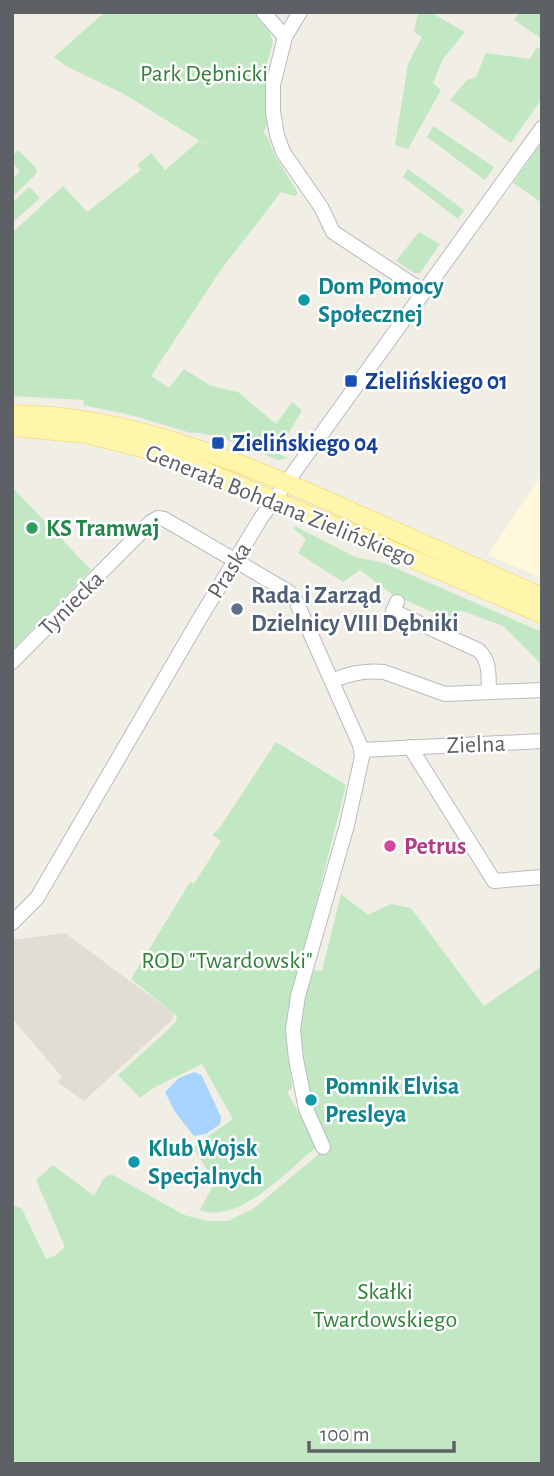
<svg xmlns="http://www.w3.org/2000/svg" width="554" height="1476" font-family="'Alegreya Sans',sans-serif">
  <rect width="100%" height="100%" fill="#f0eee5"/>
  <path fill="#fff8db" d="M542,475V578L488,555Z"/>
  <path fill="#e0ddd3" d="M65,933L173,1013V1019L84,1101L57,1082L62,1077L12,1018V940Z"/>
  <g fill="#c1e8c3">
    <path d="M105,12H253L270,33L273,42L265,71L267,125L263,133L267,136L274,154L298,193L295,196L281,192L220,271L151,376L169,388L184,369L211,386L238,392L276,424L292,402L302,410L277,453L288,458L278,460C258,452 210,430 191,433L131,415L83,405L84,400L12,396V233L63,186L87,212L141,170L137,165L151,153L165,170L199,141L218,152L124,94L66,66L54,57Z"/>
    <path d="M418,12H430L465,32L443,59L433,83L441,90L408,149L395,145L408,64L422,37L414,32Z"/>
    <path d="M519,12H542V39L514,20Z"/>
    <path d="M537,47L542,50V98L511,143L450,100L467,80L476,77L486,53L530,59Z"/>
    <path d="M433,126L494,167L485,180L427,137Z"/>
    <path d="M542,142V203L513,183Z"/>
    <path d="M18,150L36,168L37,173L12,198V179L20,171L12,162V156Z"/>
    <path d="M408,169L464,210L458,219L403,177Z"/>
    <path d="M29,187L40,198L12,223V203Z"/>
    <path d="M419,232L440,244L420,273H415L396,261Z"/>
    <path d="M12,487L91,570L12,650Z"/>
    <path d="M295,526L355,557L384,563L542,632V665L503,626L460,610L456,622L393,595L360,570L343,582L298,553L306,539L294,529Z"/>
    <path d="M276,742L346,785L301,963L287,1036L292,1088L287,1092L316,1143L315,1148C287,1171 239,1225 200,1210L215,1182L193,1147L233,1119L202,1064L155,1087L140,1098L118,1075L169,1029L176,1021L177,1016L131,979L190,882L194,884L221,841L212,835L219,829Z"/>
    <path d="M341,894L368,915L391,904L411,908L484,1006L542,966V1464H12V1204L22,1209L46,1259L56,1255L65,1247L36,1180L53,1165L94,1196L104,1178L111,1174L184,1215L208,1221H228L253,1209L325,1149C308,1109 292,1050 300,1006C302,994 308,982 311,970L322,971Z"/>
  </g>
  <path fill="#a6d4ff" d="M195,1072L202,1076L221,1117L220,1124L206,1134L194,1136L175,1112L165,1092L179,1078Z"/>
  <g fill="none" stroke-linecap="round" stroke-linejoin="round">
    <defs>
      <g id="minor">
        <path d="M263,12L285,37"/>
        <path d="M300,12L285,37L273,85V112L277,135L283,152L321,207L333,232L424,292"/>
        <path d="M397,602L393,611L478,650C491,661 488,676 489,692"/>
        <path d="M12,662L151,522L158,518L164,519L289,592L296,601L360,745L362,757L347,825L298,996L293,1030L296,1059L306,1109L323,1147"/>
        <path d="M332,681C349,673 366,670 384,672L445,694L542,690"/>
        <path d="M410,747L494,881L542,877"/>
        <path d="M362,750L542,741"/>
        <path d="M12,923L37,898L200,618L261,518L542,128"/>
      </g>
      <g id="major">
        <path d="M12,414C135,415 252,467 362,516C422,543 482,570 542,597"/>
        <path d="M12,427L86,434L165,454L542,614"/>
      </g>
    </defs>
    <use href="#minor" stroke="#b8bbc0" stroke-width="16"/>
    <use href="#major" stroke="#f7d257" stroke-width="19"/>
    <use href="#minor" stroke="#fff" stroke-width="14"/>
    <use href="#major" stroke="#fff5ab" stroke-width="18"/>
  </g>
  <g fill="#0f9aa8" stroke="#fff" stroke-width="2.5">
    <circle cx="304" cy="300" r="7"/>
    <circle cx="311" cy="1100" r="7"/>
    <circle cx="134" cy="1162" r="7"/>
  </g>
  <g fill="#1a4fb4" stroke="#fff" stroke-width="2.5">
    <rect x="344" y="374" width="14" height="14" rx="3.5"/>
    <rect x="211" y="436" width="14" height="14" rx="3.5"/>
  </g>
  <circle fill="#2e9e5b" stroke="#fff" stroke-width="2.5" cx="32" cy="528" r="7"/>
  <circle fill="#5c6f8a" stroke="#fff" stroke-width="2.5" cx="237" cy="609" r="7"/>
  <circle fill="#d1479c" stroke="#fff" stroke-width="2.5" cx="390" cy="846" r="7"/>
  <g text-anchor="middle" stroke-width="5" stroke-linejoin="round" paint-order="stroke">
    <g font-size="24" fill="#308238" stroke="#fff">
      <text x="204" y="81">Park Dębnicki</text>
      <text x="227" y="968">ROD "Twardowski"</text>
      <text x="385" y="1299">Skałki<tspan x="385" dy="28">Twardowskiego</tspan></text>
    </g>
    <g font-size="24" font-weight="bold" fill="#0d838f" stroke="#fff" text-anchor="start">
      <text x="318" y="294">Dom Pomocy<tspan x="318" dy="28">Społecznej</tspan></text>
      <text x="325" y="1094">Pomnik Elvisa<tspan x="325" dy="28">Presleya</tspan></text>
      <text x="148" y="1156">Klub Wojsk<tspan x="148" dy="28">Specjalnych</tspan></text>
    </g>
    <g font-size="24" font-weight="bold" fill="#164399" stroke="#fff" text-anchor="start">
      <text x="365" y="389">Zielińskiego 01</text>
      <text x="232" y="451">Zielińskiego 04</text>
    </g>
    <g font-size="24" fill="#5d6166" stroke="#fff">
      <text transform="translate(281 505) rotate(22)" y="8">Generała Bohdana Zielińskiego</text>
      <text transform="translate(229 570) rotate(-58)" y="8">Praska</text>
      <text transform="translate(71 603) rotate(-45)" y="8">Tyniecka</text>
      <text transform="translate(476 744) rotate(-2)" y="8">Zielna</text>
    </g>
    <g font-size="24" font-weight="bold" fill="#27864d" stroke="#fff" text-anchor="start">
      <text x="46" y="536">KS Tramwaj</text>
    </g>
    <g font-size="24" font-weight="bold" fill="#4e5e75" stroke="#fff" text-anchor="start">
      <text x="251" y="603">Rada i Zarząd<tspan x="251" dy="28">Dzielnicy VIII Dębniki</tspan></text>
    </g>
    <g font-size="24" font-weight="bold" fill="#b23c85" stroke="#fff" text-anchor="start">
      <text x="404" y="854">Petrus</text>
    </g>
  </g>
  <rect width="554" height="1476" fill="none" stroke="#5d6166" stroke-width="28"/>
  <path d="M309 1441v10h145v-10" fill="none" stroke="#5d6166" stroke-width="3.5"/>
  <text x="320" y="1441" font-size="21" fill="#5d6166" stroke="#ffffff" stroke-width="5" paint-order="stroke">100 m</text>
</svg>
